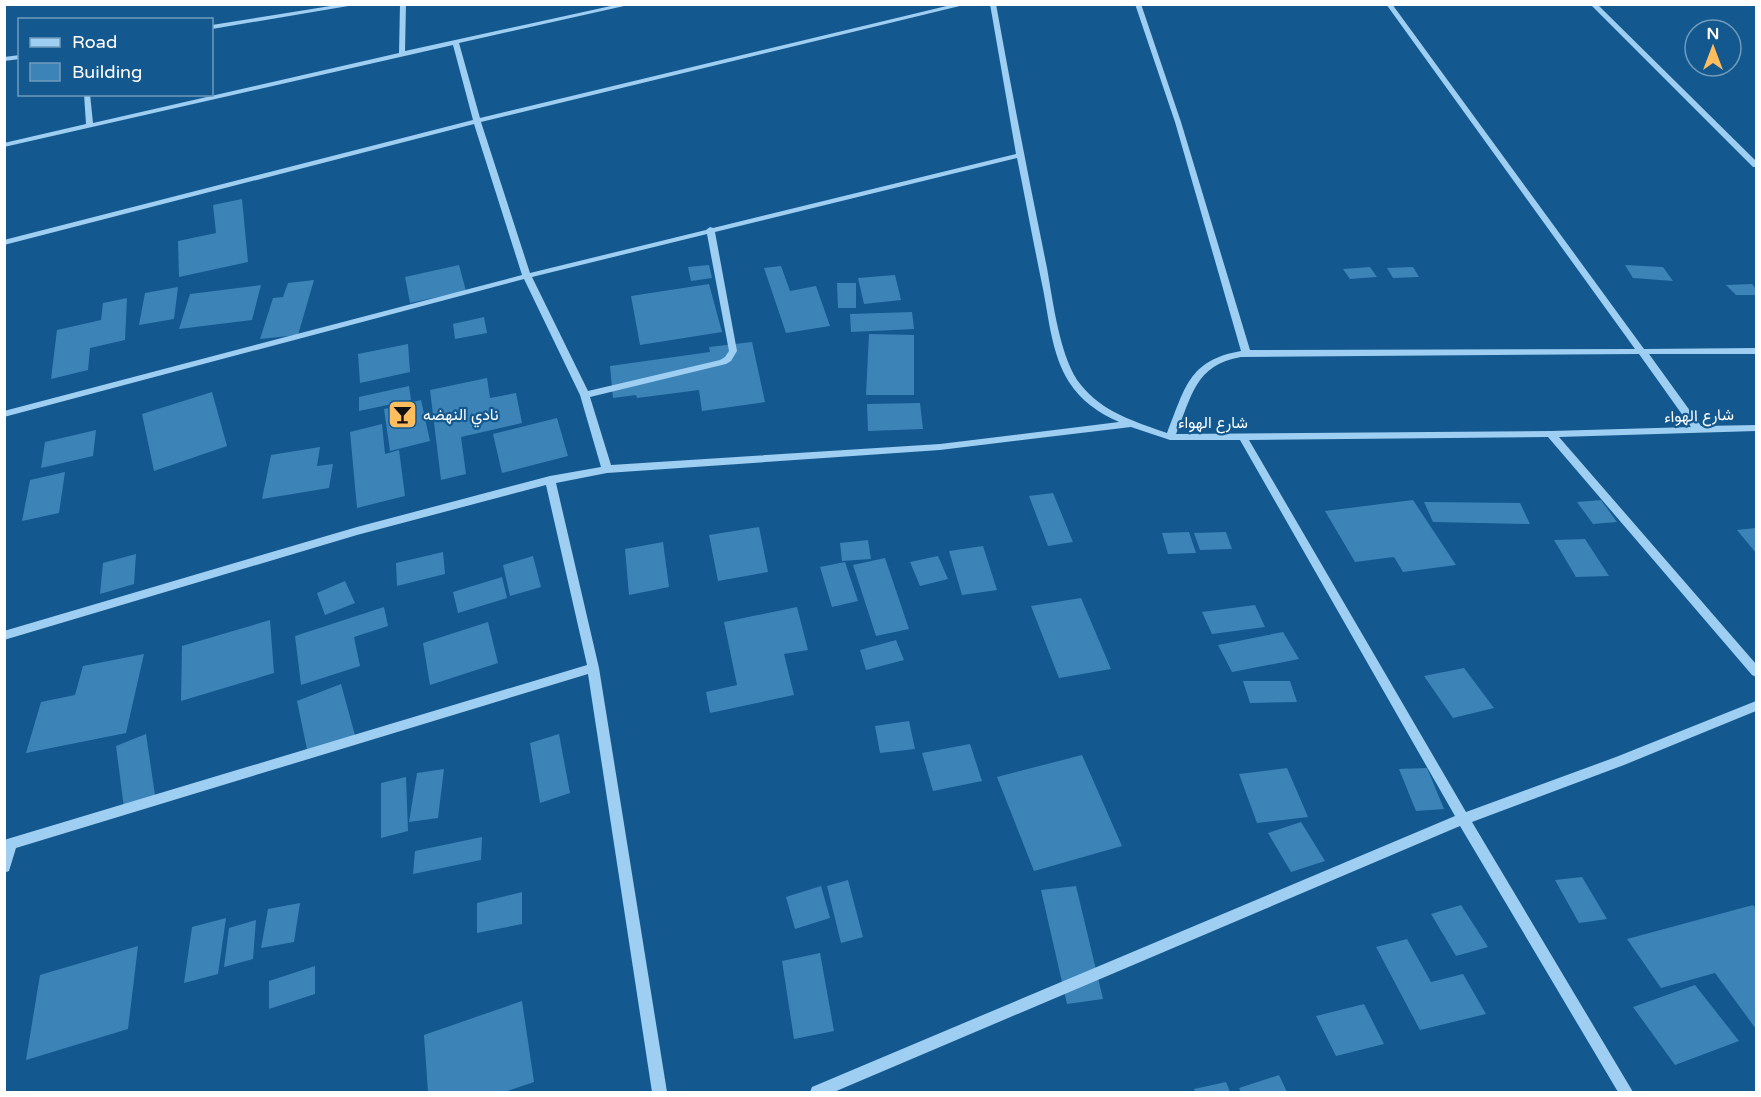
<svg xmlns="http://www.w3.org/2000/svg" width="1761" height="1097" font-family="'Varela Round',Vazirmatn,sans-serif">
  <rect width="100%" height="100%" fill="#13598f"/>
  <g fill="#3c83b8">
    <path d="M242,199L248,262L179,277L178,241L216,233L213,205Z"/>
    <path d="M459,265L466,291L410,303L405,277Z"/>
    <path d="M709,265L712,278L691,281L688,267Z"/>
    <path d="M1625,265L1663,267L1673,281L1633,278Z"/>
    <path d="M781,266L790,291L816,286L830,326L786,333L764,268Z"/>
    <path d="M1370,267L1377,277L1350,279L1343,269Z"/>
    <path d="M1413,267L1419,277L1393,278L1387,268Z"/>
    <path d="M895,275L901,300L864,304L858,278Z"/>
    <path d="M314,280L298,335L260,339L273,298L283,297L288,283Z"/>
    <path d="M837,283H856V308H838Z"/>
    <path d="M709,284L722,332L640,345L631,296Z"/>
    <path d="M1752,284L1756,289V295H1736L1726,285Z"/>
    <path d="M261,285L252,320L179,329L190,294Z"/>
    <path d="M178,287L174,319L139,325L145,293Z"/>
    <path d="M127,298L125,340L90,348L88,370L51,379L57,330L101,320L103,303Z"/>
    <path d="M912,312L914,329L851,332L850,314Z"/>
    <path d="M484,317L487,333L455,339L453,324Z"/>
    <path d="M869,334L914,335V395H866Z"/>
    <path d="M752,342L765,402L702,411L699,390L637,398L636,395L613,398L610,366L710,352L709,347Z"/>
    <path d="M408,344L410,372L360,383L358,354Z"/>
    <path d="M487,378L490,398L516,393L522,423L461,437L466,474L441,480L430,390Z"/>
    <path d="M409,386L411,400L359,411V397Z"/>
    <path d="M212,392L227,446L154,471L142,414Z"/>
    <path d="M421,400L430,441L390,451L384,409Z"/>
    <path d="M920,403L923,429L868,431L867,404Z"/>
    <path d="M557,418L568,456L502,473L493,434Z"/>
    <path d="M382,424L385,454L399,450L405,496L357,508L350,432Z"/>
    <path d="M96,430L93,456L41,468L45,442Z"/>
    <path d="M320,447L317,466L333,464L329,488L262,499L271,455Z"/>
    <path d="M65,472L59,513L22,521L30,480Z"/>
    <path d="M1053,493L1073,542L1048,546L1029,496Z"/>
    <path d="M1413,500L1456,565L1403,572L1394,557L1355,562L1325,511Z"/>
    <path d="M1601,500L1617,522L1593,524L1577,502Z"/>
    <path d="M1424,502L1520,503L1530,524L1433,522Z"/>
    <path d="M759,527L768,572L718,581L709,535Z"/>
    <path d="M1756,528V553L1737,530Z"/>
    <path d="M1189,532L1196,553L1168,554L1162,533Z"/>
    <path d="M1226,532L1232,549L1200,550L1194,533Z"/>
    <path d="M1585,539L1609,576L1576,577L1554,540Z"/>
    <path d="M868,540L871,559L842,561L840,543Z"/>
    <path d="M663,542L669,587L629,595L625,549Z"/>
    <path d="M983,546L997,590L962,595L949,551Z"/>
    <path d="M443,552L445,574L397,586L396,563Z"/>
    <path d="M136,554L134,584L100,594L103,563Z"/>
    <path d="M533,556L541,587L510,596L503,565Z"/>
    <path d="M938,556L948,579L920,586L910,562Z"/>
    <path d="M885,558L909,629L876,636L853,565Z"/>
    <path d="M845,562L858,601L832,607L820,567Z"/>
    <path d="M502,577L507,598L458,613L453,592Z"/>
    <path d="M345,581L355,603L325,615L317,593Z"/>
    <path d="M1081,598L1111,669L1059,678L1031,606Z"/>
    <path d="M1255,605L1265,627L1212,634L1202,612Z"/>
    <path d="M384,607L388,626L354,637L360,666L301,685L295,636Z"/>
    <path d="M797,607L808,650L784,654L794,695L710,713L706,692L737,685L724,622Z"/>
    <path d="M270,620L274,673L181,701L182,646Z"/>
    <path d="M488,622L498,663L430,685L423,643Z"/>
    <path d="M1283,632L1299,659L1232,672L1218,645Z"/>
    <path d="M896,640L904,660L866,670L860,650Z"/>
    <path d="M144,654L126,733L26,753L41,702L75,695L83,666Z"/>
    <path d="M1464,668L1494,708L1453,718L1424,676Z"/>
    <path d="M1243,681H1290L1297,702L1250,703Z"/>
    <path d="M341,684L356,739L309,759L297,701Z"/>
    <path d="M909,721L915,749L880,753L875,726Z"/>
    <path d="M146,734L155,795L124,808L116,746Z"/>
    <path d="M559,734L570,793L540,803L530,743Z"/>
    <path d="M970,744L982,781L933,791L922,753Z"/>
    <path d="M1082,755L1122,846L1034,871L997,777Z"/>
    <path d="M1287,768L1308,817L1257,823L1239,774Z"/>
    <path d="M1427,768L1444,809L1416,811L1399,769Z"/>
    <path d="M444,769L438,818L409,822L417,773Z"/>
    <path d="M406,777L408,831L381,838V783Z"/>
    <path d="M1301,822L1325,861L1291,872L1268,833Z"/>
    <path d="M482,837L481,860L413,874L415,851Z"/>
    <path d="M1582,877L1607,919L1579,923L1555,880Z"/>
    <path d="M848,880L863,937L841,943L827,886Z"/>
    <path d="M821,886L830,918L795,929L786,897Z"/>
    <path d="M1076,886L1103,999L1067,1004L1041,890Z"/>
    <path d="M522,892V924L477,933V903Z"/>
    <path d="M300,903L294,942L261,948L268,909Z"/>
    <path d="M1461,905L1488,947L1456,956L1431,914Z"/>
    <path d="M1753,905L1756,909V1029L1715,973L1661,988L1627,939Z"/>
    <path d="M226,918L218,974L184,983L192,927Z"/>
    <path d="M256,920L253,959L224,967L229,928Z"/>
    <path d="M1407,939L1431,982L1463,974L1486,1014L1420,1030L1376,947Z"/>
    <path d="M138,946L128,1029L26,1060L40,975Z"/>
    <path d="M820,953L834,1031L794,1039L782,961Z"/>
    <path d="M315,966V994L269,1009V981Z"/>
    <path d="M1695,985L1739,1041L1675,1065L1633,1007Z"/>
    <path d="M522,1001L534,1082L504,1092H428L424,1035Z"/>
    <path d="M1364,1004L1384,1044L1336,1056L1316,1016Z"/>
    <path d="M1279,1075L1287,1092H1241L1239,1088Z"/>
    <path d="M1226,1082L1230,1092H1195L1194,1089Z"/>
  </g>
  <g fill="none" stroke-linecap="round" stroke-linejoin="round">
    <g fill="#9ecef1" fill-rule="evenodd">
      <path d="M343,4H360L212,29V25Z"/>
      <path d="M400,4H406L405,51L620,4H633L459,43L480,118L955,4H968L481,122L530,273L706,230L710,227L713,228L1016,154L990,4H996C1012,93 1029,180 1047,268C1053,301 1060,360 1081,385C1102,412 1136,422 1167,433C1185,389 1188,360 1241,351L1175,122L1135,4H1141L1181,122L1250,350L1635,349L1386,4H1392L1644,349L1756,348V354H1649L1701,426L1756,425V431L1559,437L1756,664V677L1752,675L1548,437L1249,440L1466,812L1616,757L1756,701V711L1624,765L1472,822L1633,1092H1618L1460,826L834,1092H810L812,1087L1455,816L1240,440H1170L1131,427L940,450L607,473L556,483L599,668L667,1092H652L588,674L16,848L9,871L4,873V840L587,665L546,485L357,535L4,640V631L357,527L550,476L601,467L580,395L524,279L4,417V411L522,275L474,124L4,245V240L473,120L453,45L4,147V143L86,124L84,94H90L93,123L399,53ZM1017,158C1026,202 1034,246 1043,289C1049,320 1052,355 1069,382C1081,401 1099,413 1119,422L940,444L611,465L590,397L726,364L731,361L737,351L715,232ZM707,234L729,351L725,357L720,360L588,391L532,277ZM1639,354L1691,427L1551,431L1176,434C1192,396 1195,365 1241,357Z"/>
      <path d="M1590,4H1597L1756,161V167H1753Z"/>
      <path d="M20,55V59L4,61V57Z"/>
    </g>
  </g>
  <defs>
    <symbol id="bar-square" viewBox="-11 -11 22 22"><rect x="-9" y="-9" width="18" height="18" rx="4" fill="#ffbd5e" stroke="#13598f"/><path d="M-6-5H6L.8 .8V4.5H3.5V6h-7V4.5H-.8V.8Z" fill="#111"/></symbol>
  </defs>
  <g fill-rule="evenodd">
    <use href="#bar-square" x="386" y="398" width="33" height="33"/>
  </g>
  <g text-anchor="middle" stroke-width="4.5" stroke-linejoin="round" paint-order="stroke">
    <g font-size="16" fill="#fff" stroke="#13598f" text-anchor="start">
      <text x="423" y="420">نادي النهضه</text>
    </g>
    <g font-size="16" fill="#fff" stroke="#13598f">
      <text transform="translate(1699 415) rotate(-2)" y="6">شارع الهواء</text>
      <text x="1213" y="428">شارع الهواء</text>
    </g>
  </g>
  <rect width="1761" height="1097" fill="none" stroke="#ffffff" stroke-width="12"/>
  <rect x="18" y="18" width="195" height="78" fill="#13598f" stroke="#719bbc" stroke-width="1.5"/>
  <rect x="30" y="38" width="30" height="9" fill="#9ecef1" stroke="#719bbc" stroke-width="1.5"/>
  <text x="72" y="48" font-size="18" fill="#ffffff">Road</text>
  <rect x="30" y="63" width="30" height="18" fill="#3c83b8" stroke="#719bbc" stroke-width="1.5"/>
  <text x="72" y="78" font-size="18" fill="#ffffff">Building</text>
  <g transform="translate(1713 48)"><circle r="28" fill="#13598f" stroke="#719bbc" stroke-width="1.5"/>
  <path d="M0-4.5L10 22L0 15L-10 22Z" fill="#ffbd5e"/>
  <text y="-9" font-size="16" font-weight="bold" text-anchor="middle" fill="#ffffff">N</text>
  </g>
</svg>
